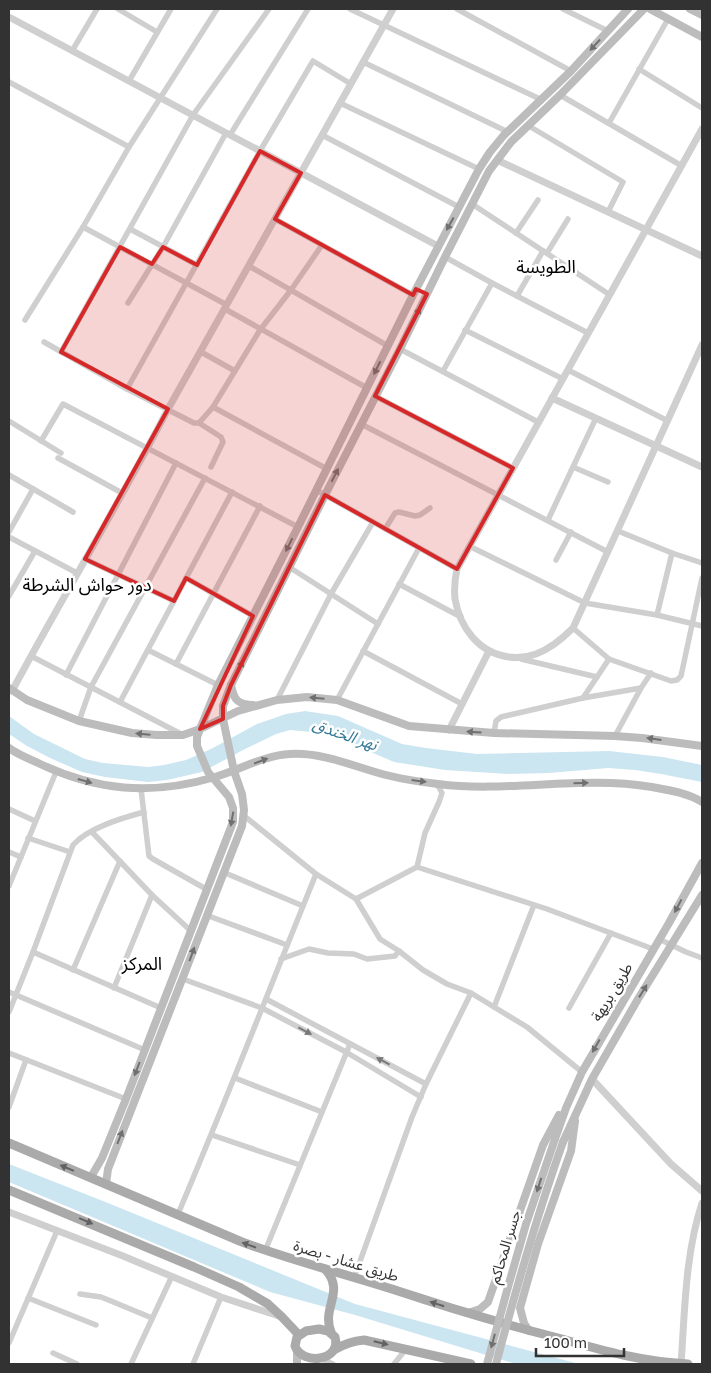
<svg xmlns="http://www.w3.org/2000/svg" width="711" height="1373" font-family="'Golos Text','Noto Sans Arabic',sans-serif">
  <rect width="100%" height="100%" fill="#fff"/>
  <g fill="#cbe6f1">
    <path d="M305,711L338,716L402,744L426,748L477,754L609,751L663,757L702,765V782L661,774L635,770L608,768L549,773L508,774L445,770L394,762L336,737L311,732L290,730L276,734L245,749L202,772L167,780L148,782L105,777L82,772L50,758L27,746L9,734V716L34,734L85,759L103,763L148,767L164,765L186,760L211,749L257,724L286,714Z"/>
    <path d="M9,1164L108,1203L355,1304L579,1364H516L355,1315L270,1292L9,1182Z"/>
  </g>
  <g fill="none" stroke-linecap="round" stroke-linejoin="round">
    <g stroke="#cfcfcf" stroke-width="5.5">
      <path d="M118,9L157,32"/>
      <path d="M350,9L542,100"/>
      <path d="M457,9L571,71"/>
      <path d="M563,9L608,31"/>
      <path d="M72,51L97,9"/>
      <path d="M363,62L508,132"/>
      <path d="M639,69L702,108"/>
      <path d="M129,81L171,9"/>
      <path d="M9,82L129,147"/>
      <path d="M560,95L682,166"/>
      <path d="M340,103L479,169"/>
      <path d="M609,123L668,19"/>
      <path d="M529,126L623,182L608,212"/>
      <path d="M230,135L308,9"/>
      <path d="M322,135L459,207"/>
      <path d="M472,204L610,295"/>
      <path d="M275,219L413,295"/>
      <path d="M83,227L227,305"/>
      <path d="M130,229L197,265"/>
      <path d="M516,233L538,200"/>
      <path d="M547,253L568,219"/>
      <path d="M445,257L492,283L588,333"/>
      <path d="M249,266L388,346"/>
      <path d="M517,296L543,251"/>
      <path d="M128,303L163,247L226,133"/>
      <path d="M225,309L367,388"/>
      <path d="M25,320L83,227L129,147L217,9"/>
      <path d="M465,330L563,379"/>
      <path d="M44,342L127,389L194,423H199L221,437L223,442L211,467"/>
      <path d="M400,349L538,422"/>
      <path d="M61,352L193,115L269,9"/>
      <path d="M201,352L235,371"/>
      <path d="M568,370L668,421"/>
      <path d="M443,371L492,283"/>
      <path d="M127,389L260,151L313,61L351,84"/>
      <path d="M375,396L513,468"/>
      <path d="M213,407L327,469"/>
      <path d="M9,421L61,453"/>
      <path d="M199,423L213,407L260,330L291,290L322,245"/>
      <path d="M361,424L608,552"/>
      <path d="M41,441L63,404L298,527"/>
      <path d="M58,458L122,493"/>
      <path d="M573,467L608,482"/>
      <path d="M9,475L73,512"/>
      <path d="M316,490L457,569"/>
      <path d="M548,520L596,418"/>
      <path d="M385,529L395,513L399,512L415,516L420,515L430,508"/>
      <path d="M618,531L672,553L702,563"/>
      <path d="M9,532L33,489"/>
      <path d="M9,537L77,573"/>
      <path d="M469,546L585,603L657,615L702,626"/>
      <path d="M85,559L174,601"/>
      <path d="M556,560L571,532"/>
      <path d="M289,567L378,624"/>
      <path d="M186,578L253,616"/>
      <path d="M399,584L461,617"/>
      <path d="M9,596L35,551"/>
      <path d="M657,615L672,553"/>
      <path d="M573,628L609,659L671,681L677,680L681,676L702,578"/>
      <path d="M148,650L218,685"/>
      <path d="M363,651L462,704"/>
      <path d="M31,656L183,735"/>
      <path d="M521,659L597,677"/>
      <path d="M176,664L260,506"/>
      <path d="M66,675L176,463"/>
      <path d="M583,698L609,659"/>
      <path d="M277,700L331,594L373,522"/>
      <path d="M337,700L419,548"/>
      <path d="M120,702L232,492"/>
      <path d="M79,721L91,687L205,478"/>
      <path d="M494,733L496,721L501,717L583,698L641,688"/>
      <path d="M615,736L641,688L651,673"/>
      <path d="M141,789L149,856L153,859L206,889"/>
      <path d="M9,809L35,821"/>
      <path d="M243,815L316,874L356,899L380,939L399,951L423,970L447,984L471,993L527,1027L582,1072"/>
      <path d="M92,832L152,895L191,931"/>
      <path d="M28,838L70,852"/>
      <path d="M9,852L21,857"/>
      <path d="M417,867L425,833L439,802L442,793L437,784"/>
      <path d="M223,872L303,906"/>
      <path d="M9,886L56,772"/>
      <path d="M356,899L417,867L547,909L653,949"/>
      <path d="M206,915L287,945"/>
      <path d="M659,939L686,952L702,958"/>
      <path d="M33,952L161,1008"/>
      <path d="M281,959L309,949L328,953L354,954L367,959L395,956L399,951"/>
      <path d="M73,970L120,861"/>
      <path d="M183,979L262,1008L346,1052L421,1097"/>
      <path d="M114,988L152,895"/>
      <path d="M9,992L145,1050"/>
      <path d="M266,999L426,1084"/>
      <path d="M494,1007L534,905"/>
      <path d="M569,1008L611,933"/>
      <path d="M9,1012L33,952L73,845C88,828 122,818 144,812"/>
      <path d="M9,1053L126,1099"/>
      <path d="M235,1078L322,1112"/>
      <path d="M9,1107L26,1060"/>
      <path d="M212,1135L300,1165"/>
      <path d="M178,1214C226,1101 270,987 316,874"/>
      <path d="M265,1251L350,1044"/>
      <path d="M354,1278L412,1117L426,1084L471,993"/>
      <path d="M80,1294L101,1297L111,1301L152,1318"/>
      <path d="M28,1298L96,1325"/>
      <path d="M9,1343L57,1231"/>
      <path d="M53,1353L77,1364"/>
      <path d="M319,1358L333,1364"/>
      <path d="M131,1364L172,1276"/>
      <path d="M193,1364L221,1297"/>
      <path d="M394,1364L406,1349"/>
    </g>
    <g stroke="#cfcfcf" stroke-width="7">
      <path d="M9,17L438,246"/>
      <path d="M702,129L457,569C455,578 454,589 455,599C460,628 479,653 509,657C517,658 528,657 536,654C550,649 562,639 573,628L702,345"/>
      <path d="M497,160L702,256"/>
      <path d="M552,398L702,467"/>
      <path d="M12,691C63,596 119,504 168,409L393,9"/>
      <path d="M449,730L489,651"/>
      <path d="M592,1079L671,1164L702,1191"/>
      <path d="M9,1212L123,1256L221,1297L279,1316"/>
      <path d="M681,1364C685,1310 685,1255 702,1203"/>
    </g>
    <g stroke="#bcbcbc" stroke-width="8">
      <path d="M650,9L702,37"/>
      <path d="M690,9L702,15"/>
      <path d="M231,685C234,701 238,704 253,705"/>
      <path d="M9,688L27,700L79,721L132,733L157,735H183L200,729L238,711L277,700L307,697L337,700L409,726L494,733L615,736L642,738L702,746"/>
      <path d="M9,748C17,754 27,758 36,762C95,791 151,796 215,777C239,770 265,755 290,754C323,752 355,767 386,775C402,779 420,782 438,784C509,793 581,775 652,787C669,790 688,793 702,802"/>
      <path d="M555,1139L566,1108L582,1072L669,923L702,863"/>
      <path d="M563,1142L592,1079L638,999L702,895"/>
      <path d="M91,1177L102,1158L126,1099L233,822V808L229,797L208,772L197,746V737L200,729L218,685L298,527L413,295L479,169L490,152L504,135L571,71L628,9"/>
      <path d="M106,1184L108,1169L242,826L244,810L242,794L234,771L223,719V706L231,685L325,495L400,349L445,257L489,171L511,142L560,95L644,9"/>
      <path d="M468,1313L480,1309L488,1302L543,1145L559,1115"/>
      <path d="M529,1331L524,1323L520,1308L538,1244L571,1151L575,1121"/>
      <path d="M297,1364V1352"/>
    </g>
    <g stroke="#aaa" stroke-width="9">
      <path d="M9,1143L242,1242C293,1261 346,1274 398,1291C452,1309 507,1325 562,1339C604,1351 644,1362 688,1364"/>
      <path d="M9,1190L194,1267L239,1287L268,1304L282,1317L299,1335"/>
      <path d="M325,1269C346,1292 321,1307 331,1332"/>
      <path d="M319,1329L328,1331L335,1337C342,1361 302,1366 295,1346L297,1337L306,1331Z"/>
      <path d="M334,1350C344,1344 353,1341 364,1340L471,1364"/>
    </g>
    <g stroke="#bcbcbc" stroke-width="8">
      <path d="M487,1364L508,1287L526,1224L555,1139"/>
      <path d="M496,1364C516,1289 537,1215 563,1142"/>
    </g>
  </g>
  <defs><path id="oneway-solid" d="M-6-.8H1V-3.2L6.5 0L1 3.2V.8H-6Z" transform="scale(1.25)"/></defs>
  <g fill="#707070">
    <use href="#oneway-solid" transform="translate(595 45) rotate(133)"/>
    <use href="#oneway-solid" transform="translate(450 224) rotate(119)"/>
    <use href="#oneway-solid" transform="translate(417 314) rotate(-64)"/>
    <use href="#oneway-solid" transform="translate(377 368) rotate(116)"/>
    <use href="#oneway-solid" transform="translate(335 475) rotate(-63)"/>
    <use href="#oneway-solid" transform="translate(289 545) rotate(117)"/>
    <use href="#oneway-solid" transform="translate(240 667) rotate(-64)"/>
    <use href="#oneway-solid" transform="translate(317 698) rotate(-175)"/>
    <use href="#oneway-solid" transform="translate(474 732) rotate(-176)"/>
    <use href="#oneway-solid" transform="translate(143 734) rotate(-175)"/>
    <use href="#oneway-solid" transform="translate(654 739) rotate(-172)"/>
    <use href="#oneway-solid" transform="translate(261 761) rotate(-21)"/>
    <use href="#oneway-solid" transform="translate(85 781) rotate(16)"/>
    <use href="#oneway-solid" transform="translate(419 781) rotate(7)"/>
    <use href="#oneway-solid" transform="translate(581 783) rotate(-2)"/>
    <use href="#oneway-solid" transform="translate(232 819) rotate(100)"/>
    <use href="#oneway-solid" transform="translate(678 906) rotate(118)"/>
    <use href="#oneway-solid" transform="translate(192 954) rotate(-70)"/>
    <use href="#oneway-solid" transform="translate(643 991) rotate(-58)"/>
    <use href="#oneway-solid" transform="translate(596 1046) rotate(120)"/>
    <use href="#oneway-solid" transform="translate(137 1069) rotate(111)"/>
    <use href="#oneway-solid" transform="translate(120 1137) rotate(-69)"/>
    <use href="#oneway-solid" transform="translate(539 1185) rotate(108)"/>
    <use href="#oneway-solid" transform="translate(493 1341) rotate(105)"/>
  </g>
  <g fill="#797979">
    <use href="#oneway-solid" transform="translate(305 1031) rotate(28)"/>
    <use href="#oneway-solid" transform="translate(383 1061) rotate(-152)"/>
  </g>
  <g fill="#626262">
    <use href="#oneway-solid" transform="translate(67 1168) rotate(-157)"/>
    <use href="#oneway-solid" transform="translate(86 1221) rotate(23)"/>
    <use href="#oneway-solid" transform="translate(249 1245) rotate(-160)"/>
    <use href="#oneway-solid" transform="translate(437 1304) rotate(-162)"/>
    <use href="#oneway-solid" transform="translate(381 1343) rotate(13)"/>
  </g>
  <path fill="#d62828" fill-opacity="0.2" stroke="#d62828" stroke-width="4" stroke-linejoin="round" d="M260,151L301,173L275,219L413,295L416,289L427,294L375,396L513,468L457,569L325,495L231,685L223,706V719L200,729L253,616L186,578L174,601L85,559L168,409L61,352L120,247L152,264L163,247L197,265Z"/>
  <g text-anchor="middle" stroke-width="5" stroke-linejoin="round" paint-order="stroke">
    <g font-size="15" fill="#323232" stroke="#fff">
      <text transform="translate(612 992) rotate(-59)" y="5">طريق بريهة</text>
      <text transform="translate(505 1247) rotate(-73)" y="5">جسر المحاكم</text>
      <text transform="translate(346 1261) rotate(17)" y="5">طريق عشار - بصرة</text>
    </g>
    <g font-size="16" font-style="italic" fill="#357a97" stroke="#fff">
      <text transform="translate(345 734) rotate(19)" y="6">نهر الخندق</text>
    </g>
    <g font-size="18" fill="#000" stroke="#fff">
      <text x="546" y="273">الطويسة</text>
      <text x="87" y="591">دور حواش الشرطة</text>
      <text x="142" y="970">المركز</text>
    </g>
  </g>
  <rect width="711" height="1373" fill="none" stroke="#323232" stroke-width="20"/>
  <path d="M536 1348v8h88v-8" fill="none" stroke="#323232" stroke-width="2.5"/>
  <text x="544" y="1348" font-size="15" fill="#323232" stroke="#ffffff" stroke-width="4" paint-order="stroke">100 m</text>
</svg>
